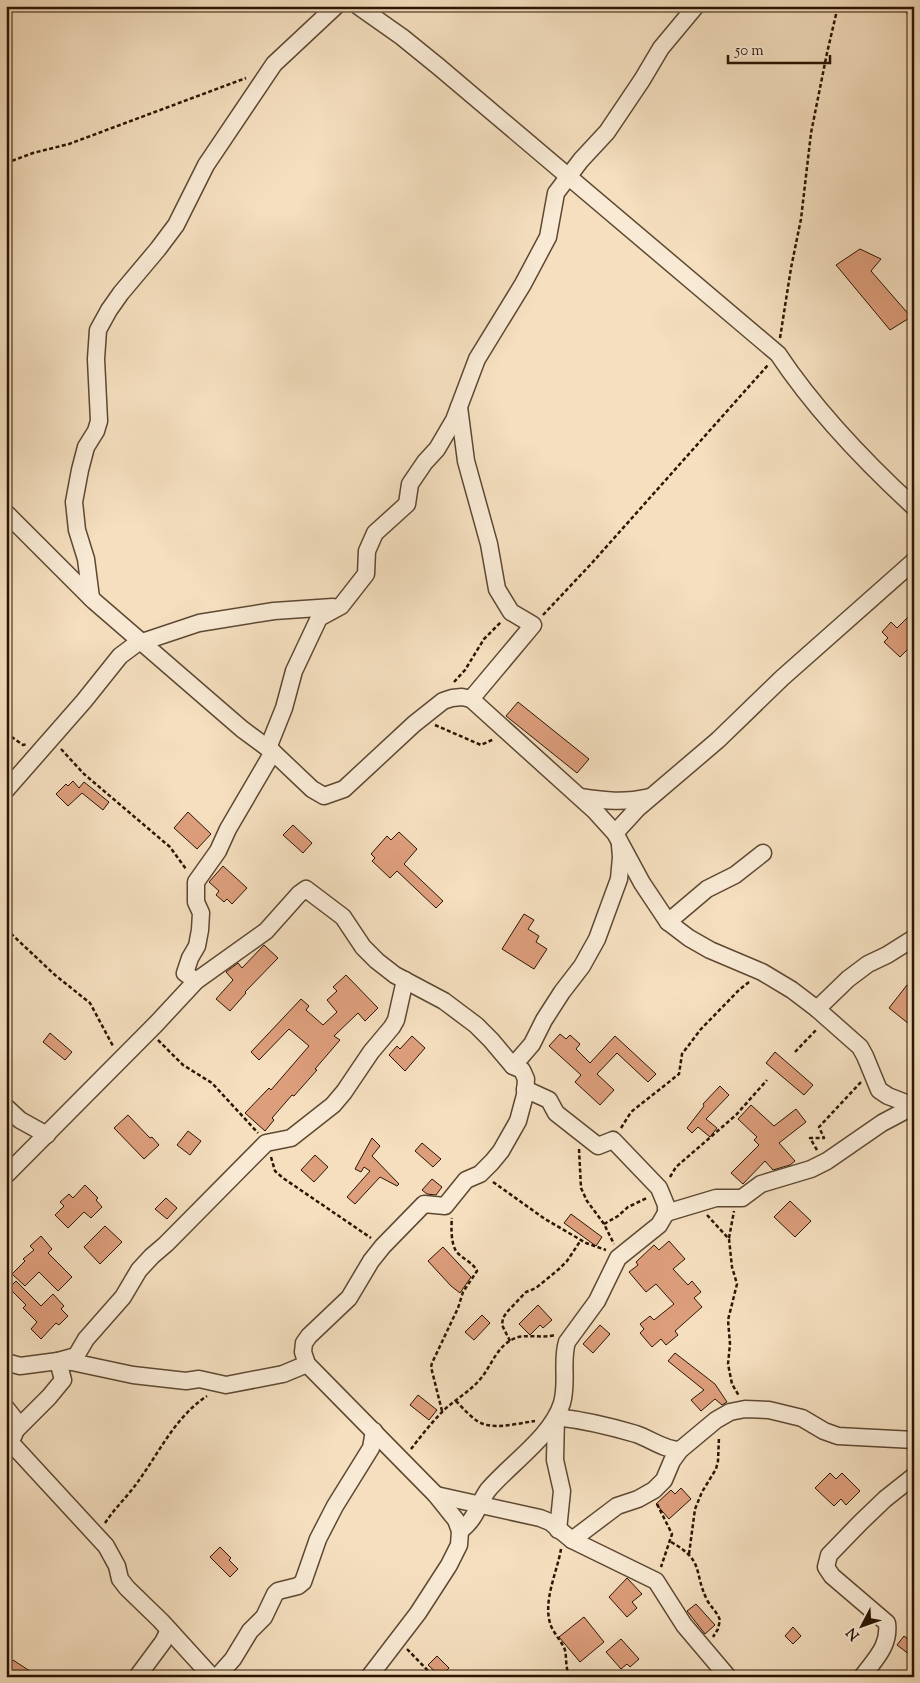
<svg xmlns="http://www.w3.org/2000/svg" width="920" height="1683" font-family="'Sorts Mill Goudy',serif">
  <rect width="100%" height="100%" fill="#f5dfbf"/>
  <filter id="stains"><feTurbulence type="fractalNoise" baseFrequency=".004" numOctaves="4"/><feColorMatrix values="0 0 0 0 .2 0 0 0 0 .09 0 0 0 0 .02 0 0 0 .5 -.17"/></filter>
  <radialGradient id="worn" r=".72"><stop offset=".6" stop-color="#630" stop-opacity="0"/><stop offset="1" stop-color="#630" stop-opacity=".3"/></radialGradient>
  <g fill="#dd9e7c" stroke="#2b1503">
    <path d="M860,249L881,259L871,271L911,317L890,330L836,265Z"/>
    <path d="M914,611V643L900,657L884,642L888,638L882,632L891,622L897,628Z"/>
    <path d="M518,702L589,759L577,773L506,716Z"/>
    <path d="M73,781L79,788L84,782L109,802L103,810L82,793L68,806L56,794L66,784L68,786Z"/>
    <path d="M188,812L211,834L197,849L174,828Z"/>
    <path d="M293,825L312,843L303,853L283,835Z"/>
    <path d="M399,832L417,849L404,864L443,901L436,908L397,871L390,878L372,861L375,858L371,854L387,836L391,840Z"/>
    <path d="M223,866L247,888L232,904L227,899L224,902L216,895L219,891L209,882Z"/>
    <path d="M524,914L534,920L528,929L539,936L536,942L547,949L534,969L502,949Z"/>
    <path d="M264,945L278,958L245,992L246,993L230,1011L216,999L233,980L226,972L238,963L242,968Z"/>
    <path d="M346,975L378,1008L365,1021L358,1013L334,1036L340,1040L315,1069L317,1070L294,1096L292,1095L272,1118L274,1120L265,1131L245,1113L269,1088L271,1090L309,1046L289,1029L259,1060L251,1052L301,999L309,1006L306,1010L323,1025L337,1012L327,1000L337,991L333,987Z"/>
    <path d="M907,985L914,990V1018L909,1024L889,1008Z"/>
    <path d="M50,1033L72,1052L65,1060L43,1042Z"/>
    <path d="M560,1034L566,1039L570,1035L580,1044L576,1049L590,1063L615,1036L656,1074L648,1082L617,1053L597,1074L614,1090L600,1105L575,1082L581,1075L549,1046Z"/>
    <path d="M412,1036L425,1048L405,1071L389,1055L397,1046L400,1049Z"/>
    <path d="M775,1052L813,1085L804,1095L766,1063Z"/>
    <path d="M720,1086L729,1095L706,1119L717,1128L710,1137L698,1127L692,1133L687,1128L704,1106L703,1104Z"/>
    <path d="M751,1105L774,1126L796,1109L806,1122L779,1143L795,1161L790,1165L773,1170L765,1161L743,1184L731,1173L759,1145L754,1140L757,1137L738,1119Z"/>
    <path d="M128,1115L150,1138L152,1137L159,1145L144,1159L114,1128Z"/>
    <path d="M188,1131L201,1141L190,1155L177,1145Z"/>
    <path d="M372,1138L380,1146L372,1156L399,1184L397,1186L380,1177L355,1204L347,1197L370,1171L364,1167L361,1172L355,1169Z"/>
    <path d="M422,1143L441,1159L433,1167L415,1151Z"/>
    <path d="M315,1155L328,1167L314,1182L301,1170Z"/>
    <path d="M432,1179L442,1187L436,1195L427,1194L422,1190Z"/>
    <path d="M85,1185L98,1198L96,1200L102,1207L91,1218L84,1212L68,1228L55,1215L64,1206L60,1202L69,1194L73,1198Z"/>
    <path d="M166,1198L177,1208L167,1219L155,1209Z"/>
    <path d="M790,1201L811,1221L795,1237L774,1217Z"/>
    <path d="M571,1214L602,1237L596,1246L564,1223Z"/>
    <path d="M105,1226L122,1242L100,1264L84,1247Z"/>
    <path d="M41,1236L52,1249L48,1253L72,1277L58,1291L39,1272L25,1286L12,1274L25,1261L23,1259L34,1250L30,1246Z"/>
    <path d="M669,1241L685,1259L673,1269L688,1285L692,1281L701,1292L694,1298L702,1307L675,1331L678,1335L666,1345L661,1339L652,1347L640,1333L644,1329L640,1324L650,1316L654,1320L674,1304L656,1284L646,1292L629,1272L638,1265L636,1262L654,1245L659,1250Z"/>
    <path d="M443,1247L471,1277L460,1293L451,1286L428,1261Z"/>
    <path d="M16,1281L41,1306L53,1294L64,1306L61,1309L68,1316L59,1325L56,1323L41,1339L31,1329L37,1322L23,1308L26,1305L9,1288Z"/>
    <path d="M538,1305L552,1320L543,1328L540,1325L530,1335L519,1324Z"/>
    <path d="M482,1315L490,1323L474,1340L465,1332Z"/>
    <path d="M600,1325L610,1334L593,1353L583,1344Z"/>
    <path d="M675,1353L715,1384L727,1402L722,1405L715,1399L701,1411L691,1400L704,1390L668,1361Z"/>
    <path d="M418,1395L437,1410L429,1420L410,1405Z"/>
    <path d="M830,1473L836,1479L842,1473L860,1491L846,1505L841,1499L834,1506L815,1488Z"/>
    <path d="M681,1488L691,1499L669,1519L656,1504L671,1490L675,1494Z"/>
    <path d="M220,1547L231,1558L229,1560L238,1569L230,1577L210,1557Z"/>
    <path d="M627,1578L642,1594L632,1602L637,1608L627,1617L609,1597Z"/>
    <path d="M696,1604L715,1625L705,1634L687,1611Z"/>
    <path d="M584,1617L604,1642L580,1662L559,1637Z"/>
    <path d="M793,1627L801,1636L793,1644L785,1636Z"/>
    <path d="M904,1636L914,1644V1658L897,1645Z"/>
    <path d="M621,1639L639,1659L630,1667L627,1664L621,1669L606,1652Z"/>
    <path d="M437,1656L449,1668L441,1677L428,1665Z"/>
    <path d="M13,1660L39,1677H6V1671Z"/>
  </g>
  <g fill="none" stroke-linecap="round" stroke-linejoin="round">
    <defs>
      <g id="minor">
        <path d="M358,6L402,37L439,67L778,354C816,411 863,460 914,507"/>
        <path d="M912,6L914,7"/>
        <path d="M459,407L466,461L489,544L497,589L511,612L533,625L471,699"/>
        <path d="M6,513L94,601L242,729L273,752L312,789L324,796L344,789L414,724L443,701L452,698L462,697L471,699L595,811L615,833L642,883L668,922L689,938L710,950L762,972L792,990L817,1009L860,1047L865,1056L879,1090L888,1096L914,1106"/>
        <path d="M91,598L86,559L77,530L74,502L80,470L86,447L96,431L99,421L96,359L98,330L109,310L121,293L158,249L176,225L206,165L274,64L336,6"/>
        <path d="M268,748L284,708L294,671L319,618L341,606L366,574L367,551L375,533L407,504L410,484L425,462L437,449L454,420L477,359L523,284L548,237L556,193L581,160L607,132L642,80L661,48L696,6"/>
        <path d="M6,790L84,701L120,656L136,644L199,623L274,611L333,607"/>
        <path d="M580,797C606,801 624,803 650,797"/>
        <path d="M615,833L637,809L718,740L782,678L914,561"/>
        <path d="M668,922L707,889L735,875L763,853"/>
        <path d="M196,981L185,973L190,958L197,946L200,930L201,913L196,902V882L218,851L228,829L273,752"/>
        <path d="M817,1009L848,979L868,964L887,955L914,938"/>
        <path d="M513,1066L532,1044L544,1020L562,992L582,966L597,939L619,879L621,857L620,845"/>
        <path d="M6,1107L20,1120L47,1135"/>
        <path d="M6,1175L156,1024L196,981L266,931L299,894L306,889L343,917L363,947L377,961L395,975L444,1001L476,1025L491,1040L513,1066L522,1070L526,1079L525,1095L518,1121L501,1151L492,1162L480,1174L466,1180L445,1206L424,1204L383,1246L371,1261L349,1298L309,1336L304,1343L303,1352L307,1364L436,1495L456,1520L460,1531L459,1545L449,1565L418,1613L369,1677"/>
        <path d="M666,1213L716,1198H742L761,1184L811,1169L827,1161L882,1123L914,1106"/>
        <path d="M6,1362L20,1366L58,1361L72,1362L133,1375L186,1381L199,1379L226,1385L283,1374L307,1364"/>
        <path d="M6,1408L17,1422L14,1435"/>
        <path d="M16,1430L49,1397L63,1380L58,1361L76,1356L86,1339L123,1297L139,1270L152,1256L166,1244L266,1143L291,1138L333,1105L344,1092L371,1052L392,1027L396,1020L405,980"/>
        <path d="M11,1443L106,1546L117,1566L120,1579L127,1588L161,1621L212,1677"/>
        <path d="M436,1495L540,1518L550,1522L572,1540L656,1581L684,1625L728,1677"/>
        <path d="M558,1530L562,1491L555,1460L556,1417C583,1420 609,1426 636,1434C651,1439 664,1450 680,1450"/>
        <path d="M460,1531C465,1527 470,1522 473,1517C479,1508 482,1498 488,1490C511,1463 552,1436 562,1403C568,1382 561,1361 567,1342L597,1301L618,1258L659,1225L666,1213V1205L659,1188L613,1140L598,1146L556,1113L549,1100L525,1089"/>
        <path d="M572,1540L617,1506L638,1499L654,1490L664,1480L672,1461L680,1450L716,1420L730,1412L745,1409L769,1410L802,1418L824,1431L838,1436L914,1440"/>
        <path d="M137,1677L163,1642L169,1630"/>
        <path d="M217,1677L233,1659L250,1631L264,1617L275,1594L278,1591L298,1586L303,1582L318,1539L335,1506L371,1448L374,1431"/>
        <path d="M862,1677C875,1659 890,1646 887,1623L832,1576L826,1567L829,1555L861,1522L885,1499L914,1476"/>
      </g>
    </defs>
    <use href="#minor" stroke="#5e4832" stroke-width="19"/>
    <g stroke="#2b1503" stroke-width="2.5" stroke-dasharray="4 2.5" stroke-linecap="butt">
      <path d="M6,163L33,153L69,144L246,78"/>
      <path d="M780,338L791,268L801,219L811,133L827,53L838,6"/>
      <path d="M543,615L591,564L768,365"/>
      <path d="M454,682L465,670L484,639L501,622"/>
      <path d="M435,725L481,745L494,739"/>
      <path d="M6,733L23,745L27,744"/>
      <path d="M61,749L84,774L170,847L186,869"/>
      <path d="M6,929L55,975L90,1003L113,1046"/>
      <path d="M158,1040L183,1065L212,1083L258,1133"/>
      <path d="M795,1052L817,1029"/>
      <path d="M621,1128L631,1112L679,1074L682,1054L701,1029L739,990L749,982"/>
      <path d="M579,1149L581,1188L587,1201L604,1224L614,1244"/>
      <path d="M817,1150L810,1138H824L819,1127L861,1082"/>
      <path d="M271,1157L275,1171L283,1178L371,1238"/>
      <path d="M670,1177L676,1167L736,1115L767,1080"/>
      <path d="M493,1182L545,1219L586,1243L606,1250"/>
      <path d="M707,1215L729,1239L732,1267L737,1284L728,1320L730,1344L728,1364L732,1384L739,1396"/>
      <path d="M604,1224L618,1216L628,1207L647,1198"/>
      <path d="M729,1238L734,1211"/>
      <path d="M510,1341L502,1325L503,1318L507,1312L526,1292L536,1288L559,1269L567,1261L581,1240"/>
      <path d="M456,1401C464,1409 475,1423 487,1425C502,1428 520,1423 535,1421"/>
      <path d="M442,1411L431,1367L432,1363L458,1308L463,1292L477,1271C473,1262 462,1259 456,1251C451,1243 451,1227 452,1218"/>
      <path d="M411,1449C421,1436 432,1422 444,1410C456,1399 471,1391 482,1377C492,1364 497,1347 513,1339C525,1333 542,1339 555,1335"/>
      <path d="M657,1504L672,1534L661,1567"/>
      <path d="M105,1523C114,1509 127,1497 137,1483C159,1453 175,1417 207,1396"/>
      <path d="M671,1542C705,1561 693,1571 707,1600C711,1607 717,1612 720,1620L718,1629L713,1637"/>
      <path d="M561,1549C557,1573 542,1602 551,1626C555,1635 562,1642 565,1650C567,1660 565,1668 570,1677"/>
      <path d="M689,1554L695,1509L702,1492L716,1469L718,1461L719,1437"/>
      <path d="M407,1649L434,1677"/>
    </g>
    <use href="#minor" stroke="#f8ead5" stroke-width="16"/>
  </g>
  <rect width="920" height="1683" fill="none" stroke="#f5dfbf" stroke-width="25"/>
  <rect x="8" y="8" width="905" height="1668" fill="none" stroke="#2b1503" stroke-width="2.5"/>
  <rect x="12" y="12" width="895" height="1658" fill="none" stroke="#2b1503"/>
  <g transform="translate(862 1626) rotate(229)" stroke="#f8ead5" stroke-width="4" paint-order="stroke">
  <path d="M0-4L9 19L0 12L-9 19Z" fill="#2b1503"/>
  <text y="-8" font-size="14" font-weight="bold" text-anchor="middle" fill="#2b1503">N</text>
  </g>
  <path d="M728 55v8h102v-8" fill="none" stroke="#2b1503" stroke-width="2.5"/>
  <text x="735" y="55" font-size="15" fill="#2b1503" stroke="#f8ead5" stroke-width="4" paint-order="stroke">50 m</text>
  <rect width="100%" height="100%" filter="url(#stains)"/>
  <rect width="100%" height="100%" fill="url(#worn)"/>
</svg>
